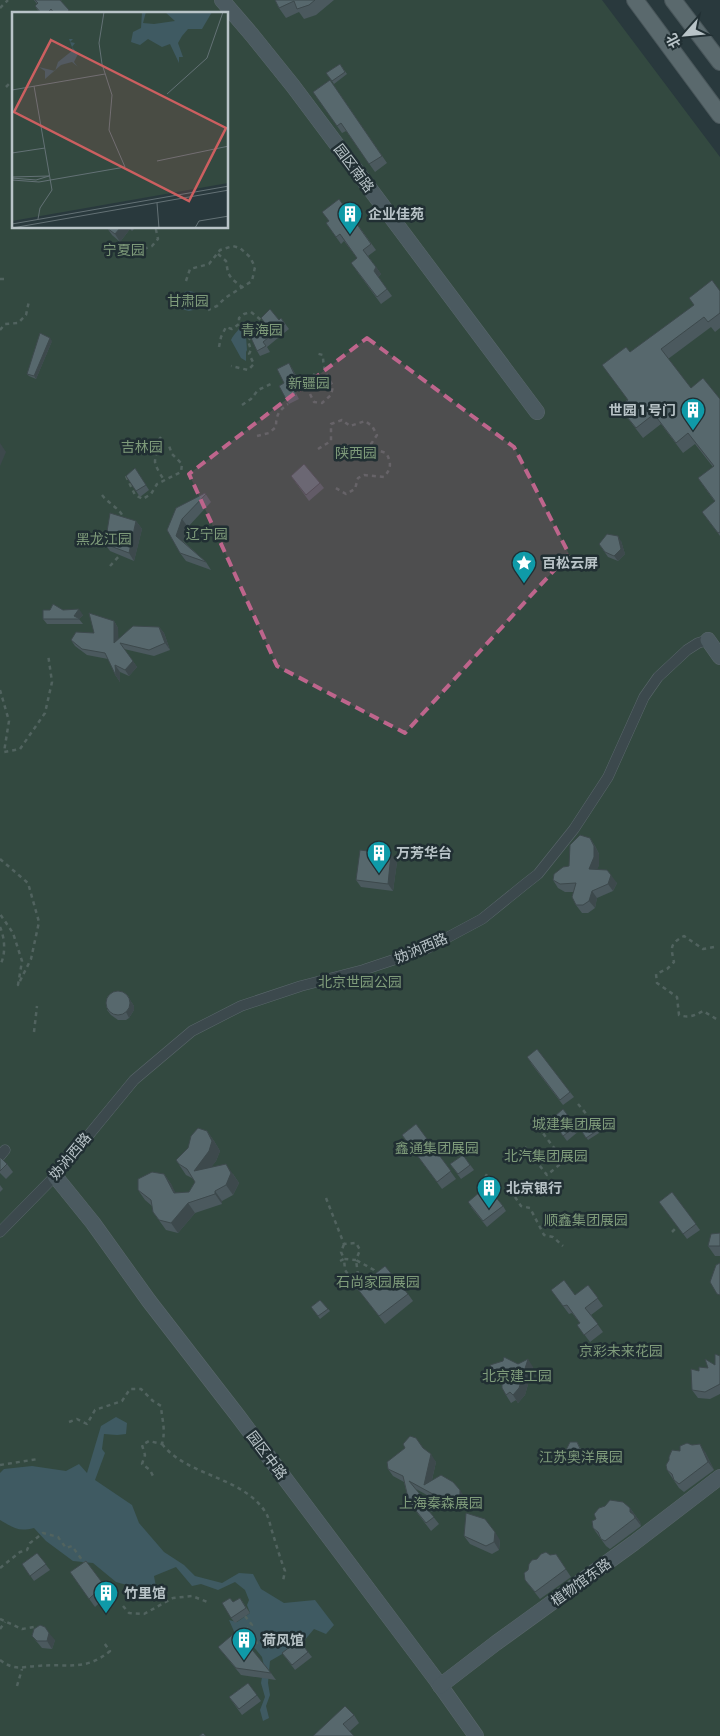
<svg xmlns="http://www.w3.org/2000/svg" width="720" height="1736" font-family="Poppins,'Noto Sans SC',sans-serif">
  <rect width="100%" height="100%" fill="#29393d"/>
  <path fill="#334940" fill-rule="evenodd" d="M0,0H602L720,157V1736H0ZM14,14H228V228H14Z"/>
  <g fill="#3f5a62">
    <circle cx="189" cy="301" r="10"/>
    <path d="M243,321L249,328L246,337L247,350L246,352V361L241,358L231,340C234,333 241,329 243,321Z"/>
    <path d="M116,1417L127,1423L126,1434L117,1435L104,1434L102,1449L105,1453L95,1480L132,1505L139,1523L164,1552L184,1565L195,1576L222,1583L239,1573L253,1574L261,1589L284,1603L315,1600L334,1625L326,1634L314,1629L303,1642L270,1661L268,1683L270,1695L266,1706L269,1718L263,1721L260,1710L265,1697L261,1683L264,1666L262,1657L243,1634L236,1636L229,1620L237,1622L250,1613L247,1605L249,1600L245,1590L235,1582L218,1590L201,1584L192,1586L176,1567L154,1576L156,1587L148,1591L116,1582L93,1563L73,1561L46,1541L34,1528C18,1532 14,1528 0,1520V1473L4,1469L32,1466L66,1471L79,1464L87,1473L101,1426Z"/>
  </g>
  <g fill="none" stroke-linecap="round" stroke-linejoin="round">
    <defs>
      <g id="street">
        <path d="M0,1156L5,1150"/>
        <path d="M0,1232L55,1176L134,1080L192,1031L241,1006L301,986L363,970L426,949L482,919L524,885L538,874L574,829L608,777L644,697L658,677L687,650L698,643L708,640"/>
      </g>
      <g id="secondary">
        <path d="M222,0L252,35L293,86L537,412"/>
        <path d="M708,640L720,657"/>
        <path d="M55,1176L93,1223L149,1301L238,1416L437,1681L476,1736"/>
        <path d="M440,1686L496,1643L634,1543L720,1477"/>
      </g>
      <g id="primary">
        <path d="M635,0L720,115"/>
        <path d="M673,0L720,62"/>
      </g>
    </defs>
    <use href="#street" stroke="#5a676b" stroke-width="11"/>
    <use href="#secondary" stroke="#5a676b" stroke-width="16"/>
    <use href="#primary" stroke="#49565a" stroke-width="18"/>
    <g stroke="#51635f" stroke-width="2.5" stroke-dasharray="4 4" stroke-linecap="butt">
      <path d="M0,8L8,0"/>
      <path d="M6,87L14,79"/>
      <path d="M129,251L133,253L152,246L158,239L156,230L158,228"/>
      <path d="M218,254L226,261L228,273L232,279L243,288"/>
      <path d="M0,279H6"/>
      <path d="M186,281L190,269L209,264L220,250L233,246L240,248L250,257L255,267L252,281L225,298L217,306L208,310"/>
      <path d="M0,330L5,324L18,323L26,315L29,301"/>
      <path d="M219,347L221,337L226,327L232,329L239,324V318L244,314L251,312L261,320L248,341L251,350L249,354L254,364L248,370L231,366"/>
      <path d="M313,374L320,378L326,376"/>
      <path d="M310,394L314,402L322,403L331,395L333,386C326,375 323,368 323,355L315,353"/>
      <path d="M242,405L251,399L258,390L271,384"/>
      <path d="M257,436L269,433L276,427C276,416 278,411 288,404"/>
      <path d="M161,437L157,442C159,450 155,454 155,462C156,468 161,475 164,480"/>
      <path d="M318,449L331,441V424L342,420L350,426L365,421L372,426L377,435L371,444L377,450L386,453C392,463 391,469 384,477L364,475L358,478L355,489L346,494L334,487"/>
      <path d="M126,476L135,495L143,499L151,494L157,484L181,472L182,464L172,454L168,443"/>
      <path d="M102,495C109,504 121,509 124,519"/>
      <path d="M110,566L120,555"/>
      <path d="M0,690L9,721L4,752L20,749L45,713L52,682L48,654"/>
      <path d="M0,859L28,883L39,922L31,959L18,985L22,961L13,933L0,914"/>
      <path d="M0,927C5,938 6,955 0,965"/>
      <path d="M714,947L703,949L684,936C669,944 671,948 674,962L667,969L656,974L657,983L677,997L679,1015C688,1018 694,1016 703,1011L718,1020"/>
      <path d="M34,1032L37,1006"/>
      <path d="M578,1104L593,1122"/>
      <path d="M525,1147L547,1175L564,1161L542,1132"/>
      <path d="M482,1192L480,1187L487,1174"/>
      <path d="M515,1197L521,1206L530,1208L544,1235L553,1237L563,1246"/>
      <path d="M326,1198L344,1244L356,1243L360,1250L356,1260L344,1259L341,1252L344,1244"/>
      <path d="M672,1232L677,1227"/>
      <path d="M340,1261L344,1259L345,1270L352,1280"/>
      <path d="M358,1282H359L356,1260L374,1270L377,1276"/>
      <path d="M69,1422L77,1419L87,1424L95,1410L122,1401L130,1389H141L153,1401L161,1406C162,1421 166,1429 162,1444L149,1441L142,1445L145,1455L142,1464L150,1470L154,1478"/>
      <path d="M162,1444C188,1477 243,1476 266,1513C269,1518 270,1525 272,1531C276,1544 280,1558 285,1571L283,1581"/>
      <path d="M0,1465L38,1459"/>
      <path d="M0,1568L20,1552L27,1550L30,1543L43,1533L58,1537L66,1548L72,1546L85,1564"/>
      <path d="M123,1606L129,1613L144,1614L173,1598L192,1596L210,1603"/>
      <path d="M245,1616L252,1625L247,1629L257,1643L250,1649"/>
      <path d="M0,1619L22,1629L34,1627"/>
      <path d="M0,1629L5,1622"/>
      <path d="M0,1660C15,1671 20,1667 37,1666C66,1663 85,1672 110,1651L104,1643"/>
      <path d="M17,1686L22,1669"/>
    </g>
    <use href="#street" stroke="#3c494d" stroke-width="10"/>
    <use href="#secondary" stroke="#4b5a60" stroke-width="15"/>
    <use href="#primary" stroke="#5a696d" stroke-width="16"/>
  </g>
  <g fill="#4b595e">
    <path d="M34,0H62L60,1L72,14H40L35,6L37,4Z"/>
    <path d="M275,0H334L316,15L304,19L299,12L286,18L279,8Z"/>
    <path d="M340,64L347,74L334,84L326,73Z"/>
    <path d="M330,80L387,163L375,172L346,131L342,133L313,92Z"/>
    <path d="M339,199L376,250L368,256L381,274L378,277L392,296L381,304L356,270L357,258L344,241L341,244L326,223L329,221Z"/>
    <path d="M107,228H135L132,231L130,229L120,242L112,235Z"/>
    <path d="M720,291V328L715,332L711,327L668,359L691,388L720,399V536L702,512L715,502L698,478L713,467L695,444L683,453L661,424L643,438L619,407L627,400L630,352Z"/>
    <path d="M281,318L289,329L267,347L270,352L260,356L257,351L279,320Z"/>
    <path d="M52,341L36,379L29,376L27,374Z"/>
    <path d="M292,368L301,385L294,389L299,399L289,404L286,399L284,383Z"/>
    <path d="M135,468L149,490L140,497L126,476Z"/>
    <path d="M291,476L320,483L324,488L309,501Z"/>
    <path d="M205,493L211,502L188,527L183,541L206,562L211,570L186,561L180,553L167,530Z"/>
    <path d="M136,521L142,529L134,561L110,551L105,544Z"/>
    <path d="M621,541L625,554L618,561L608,557L599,544Z"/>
    <path d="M63,610L83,615L79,619L83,624H47L43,619Z"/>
    <path d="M114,621L118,628V639L159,627L164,633L170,650L154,656L124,649L137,667L129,676L120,672V682L116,676L108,659L87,655L75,646L71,640L94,633Z"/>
    <path d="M590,838L595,846L599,854V865L597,869L617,883L613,891L597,898L595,908L588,913H582L576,905L574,892H565L558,888L553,880L569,866Z"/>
    <path d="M397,862L393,891L361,887L356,880Z"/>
    <path d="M126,994L134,1006V1010L129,1018L126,1020H118L111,1015L107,1010Z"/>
    <path d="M530,1062L570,1092L574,1097L563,1105Z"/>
    <path d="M591,1120L599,1133L588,1140L579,1127Z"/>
    <path d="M553,1122L576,1126L579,1131L567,1141Z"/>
    <path d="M416,1124L456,1179L442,1189L402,1135Z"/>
    <path d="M207,1131L214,1141L220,1151L216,1161L211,1167L233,1174L239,1183L233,1195L222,1201V1204L195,1213L178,1233L166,1230L153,1212L152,1206L145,1200L138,1190L164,1174L171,1184L175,1193L189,1192L195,1182L194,1179L186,1175L176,1160Z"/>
    <path d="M463,1155L474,1170L461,1179L450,1164Z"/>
    <path d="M0,1157L7,1164L13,1172L6,1179L0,1173Z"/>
    <path d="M0,1185L3,1189L0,1192Z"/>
    <path d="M672,1192L700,1230L687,1239L659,1202Z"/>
    <path d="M503,1206L506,1211L487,1227L471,1207Z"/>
    <path d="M720,1233V1256H715L708,1246Z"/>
    <path d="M349,1278L408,1294L413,1301L385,1324Z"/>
    <path d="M588,1285L603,1306L591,1315L603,1332L590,1342L577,1325L580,1323L572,1313L569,1314L557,1298L575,1295Z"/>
    <path d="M320,1300L330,1311L320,1319L311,1307Z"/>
    <path d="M720,1356V1394L710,1399L698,1398L692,1390L699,1371L715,1365Z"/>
    <path d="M518,1364L533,1367L525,1395L518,1403L516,1400L511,1403L506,1395L502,1385L496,1377Z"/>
    <path d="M577,1442L586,1458L577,1466L566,1450Z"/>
    <path d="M405,1448H423L436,1462L432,1480L453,1482L465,1498V1503L456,1511L416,1489L433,1512L428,1510L439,1524L431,1531L409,1502L404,1482L393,1476L388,1469Z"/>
    <path d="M705,1452L714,1470L684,1492L679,1488L667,1470Z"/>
    <path d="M630,1508L640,1522L641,1526L610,1549L606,1546L593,1528Z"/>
    <path d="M464,1536L500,1540L499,1550L492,1554L470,1544Z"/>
    <path d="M37,1553L50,1570L34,1581L22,1564Z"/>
    <path d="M550,1555L561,1562L571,1577L540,1599L525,1580L528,1570Z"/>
    <path d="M70,1572L104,1585L110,1593L95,1607Z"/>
    <path d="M240,1598L250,1613L235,1623L231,1618L233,1602Z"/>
    <path d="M32,1636L55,1640L52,1649L42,1648Z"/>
    <path d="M218,1647L271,1673L276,1680L241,1675Z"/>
    <path d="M308,1652L312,1657L295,1670L282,1653Z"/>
    <path d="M248,1683L261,1701L242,1715L229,1697Z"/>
    <path d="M354,1715L359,1723L350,1731L313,1736Z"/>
  </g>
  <g fill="#3d494c">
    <path d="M120,228H128L130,229L120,242L115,234Z"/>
    <path d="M376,267L381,274L378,277L374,271Z"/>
    <path d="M50,338L52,341L36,379L34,376Z"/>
    <path d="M289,363L292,368L301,385L297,380Z"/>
    <path d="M0,443L6,452L0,466Z"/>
    <path d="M182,519L188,527L182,544L176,536Z"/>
    <path d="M136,521L142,529L134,561L129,553Z"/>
    <path d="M618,536L621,541L625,554L618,561L614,556Z"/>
    <path d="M79,609L83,615L79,619L74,616Z"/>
    <path d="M114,621L118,628L119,649L114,643Z"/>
    <path d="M159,627L164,633L170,650L165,643Z"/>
    <path d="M133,661L137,667L129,676L125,670Z"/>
    <path d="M115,665L120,672V682L116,676Z"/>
    <path d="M590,838L595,846L599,854V865L594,877L589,869Z"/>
    <path d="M391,854L397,862L393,891L388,884Z"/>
    <path d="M611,875L617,883L613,891L608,884Z"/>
    <path d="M592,891L597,898L595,908L589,901Z"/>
    <path d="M126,994L134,1006V1010L129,1018L126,1012Z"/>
    <path d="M207,1131L214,1141L220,1151L216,1161L201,1181L194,1171Z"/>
    <path d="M226,1164L239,1183L233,1195L226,1185Z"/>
    <path d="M164,1174L171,1184L181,1203L174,1193Z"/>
    <path d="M215,1191L222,1201V1204L215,1194Z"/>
    <path d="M188,1203L195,1213L178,1233L171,1223Z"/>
    <path d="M528,1359L533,1367L525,1395L518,1403L513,1395Z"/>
    <path d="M700,1444L705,1452L714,1470L708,1462Z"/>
    <path d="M431,1454L436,1462L429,1492L424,1485Z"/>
    <path d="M460,1490L465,1498V1503L460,1496Z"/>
    <path d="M630,1508L640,1522L641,1526L635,1518L630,1512Z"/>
    <path d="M495,1532L500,1540L499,1550L494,1542Z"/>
    <path d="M49,1633L55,1640L52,1649L47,1641Z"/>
  </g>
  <g fill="#57686d" stroke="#3d494c">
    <path d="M35,0H60L69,10L66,14H55L51,9L46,14H42L35,6L38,3Z"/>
    <path d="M275,0H315L309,5L297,9L294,1L279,8Z"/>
    <path d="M340,64L345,72L332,81L326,73Z"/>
    <path d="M330,80L382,156L369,164L341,123L337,126L313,92Z"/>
    <path d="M339,199L371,244L363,250L376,267L374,271L387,289L377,297L351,263L357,258L340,234L336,237L326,223L329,221L322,212Z"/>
    <path d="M107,228H120L115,234Z"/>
    <path d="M712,280L720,291V313L708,322L704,317L661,349L691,388L703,378L720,399V532L718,533L702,512L715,501L698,478L714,466L688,433L676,443L654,414L636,428L619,407L628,400L602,365L626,347L630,352L694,305L689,298Z"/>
    <path d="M270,309L279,320L281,318L285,324L263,342L266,346L257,351L251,338L268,327L261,318Z"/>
    <path d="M40,333L50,338L34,376L27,374Z"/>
    <path d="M289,363L297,380L290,384L296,394L286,399L279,386L284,383L277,369Z"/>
    <path d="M304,464L320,483L306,495L291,476Z"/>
    <path d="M135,468L146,485L136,491L126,476Z"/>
    <path d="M205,493L206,494L182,519L176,536L206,562L180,553L167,530L176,508Z"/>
    <path d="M110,513L136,521L129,553L105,544Z"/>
    <path d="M607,534L618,536L621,549L614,556L605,552L599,544Z"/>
    <path d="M53,604L63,610L79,609L74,616L80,619H43V610H50Z"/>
    <path d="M89,613L114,621V643L133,626L159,627L165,643L149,650L120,643L133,661L125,670L115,665L116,676L105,653L82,649L71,640L76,632L94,633Z"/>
    <path d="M580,835L590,838L594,846V857L589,869L607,870L611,875L608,884L592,891L589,901L583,905H576L572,897L576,883L560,884L553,880L554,874L563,867L569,866L570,845Z"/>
    <path d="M360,850L391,854L388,884L356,880Z"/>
    <circle cx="118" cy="1003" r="12"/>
    <path d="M537,1049L570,1092L560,1100L527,1057Z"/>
    <path d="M563,1109L576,1126L563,1136L553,1122L555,1116Z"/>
    <path d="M591,1120L598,1130L586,1138L579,1127Z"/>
    <path d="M416,1124L451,1171L437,1182L402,1135Z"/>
    <path d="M198,1128L207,1131L212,1141L209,1151L194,1171L226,1164L231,1173L226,1185L215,1191V1194L188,1203L171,1223L159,1220L153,1212L151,1200L138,1190V1179L152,1172L164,1174L174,1193L189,1192L195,1182L187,1169L179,1164L176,1160L188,1148L191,1136Z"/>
    <path d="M463,1155L470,1165L458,1174L450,1164Z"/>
    <path d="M0,1157L7,1164L0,1171Z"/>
    <path d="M487,1186L503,1206L483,1221L468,1202Z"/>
    <path d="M672,1192L696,1224L683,1234L659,1202Z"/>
    <path d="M720,1233V1246H708L711,1234Z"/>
    <path d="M720,1263V1295L717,1294L710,1282L716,1265Z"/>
    <path d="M385,1266L408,1294L379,1316L349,1278L366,1281Z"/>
    <path d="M564,1280L575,1295L588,1285L598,1298L585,1308L598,1324L584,1335L577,1325L580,1323L567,1305L563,1306L551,1290Z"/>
    <path d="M320,1300L328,1309L318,1316L311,1307Z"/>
    <path d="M715,1354L720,1356V1384L705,1392L692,1390L691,1369L699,1371V1367L708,1368L705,1359L715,1365Z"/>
    <path d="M504,1357L518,1364L528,1359L519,1388L513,1395L510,1392L506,1395L502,1388V1382L496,1377L490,1365L503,1361Z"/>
    <path d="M410,1436L416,1438L423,1448L431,1454L424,1485L441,1475L453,1482L460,1490V1496L451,1504L409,1481L428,1504L421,1502L434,1517L426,1523L409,1502L403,1476L388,1469L387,1462L405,1448L403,1444Z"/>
    <path d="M570,1442H577L582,1453L573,1461L566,1450Z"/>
    <path d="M687,1443L692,1445L700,1444L708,1462L679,1484L674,1480L672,1474L667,1470L666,1465L669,1460V1457L672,1450L680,1451V1446Z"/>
    <path d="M610,1500L623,1502L630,1508V1512L634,1515L635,1518L605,1541L601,1539L598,1532L593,1528L592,1521L596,1519L594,1514L599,1508L605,1506Z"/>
    <path d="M466,1513L485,1519L495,1532L494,1542L486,1546L464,1536Z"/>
    <path d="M546,1552L550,1555L556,1554L566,1569L535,1592L525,1580L524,1573L528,1570L529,1564L532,1560L537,1559L541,1554Z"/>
    <path d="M37,1553L46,1564L30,1576L22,1564Z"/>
    <path d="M86,1561L104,1585L89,1599L70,1572Z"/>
    <path d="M230,1598L233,1602L240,1598L246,1608L231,1618L222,1603Z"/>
    <path d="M40,1625L45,1627L49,1633L47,1641H37L32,1636L34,1629Z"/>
    <path d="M237,1631L271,1673L236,1668L218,1647Z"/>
    <path d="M299,1640L308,1652L292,1665L282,1653Z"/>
    <path d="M248,1683L257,1695L239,1709L229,1697Z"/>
    <path d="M345,1706L354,1715L343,1724L354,1736H313Z"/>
    <path d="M203,1733L206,1736H199Z"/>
  </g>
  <path fill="#be658c" fill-opacity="0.2" stroke="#be658c" stroke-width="4" stroke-dasharray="10 6" stroke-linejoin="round" d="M367,338L514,447L569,554L405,733L277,666L189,474Z"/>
  <defs>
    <symbol id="building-pin" viewBox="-11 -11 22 30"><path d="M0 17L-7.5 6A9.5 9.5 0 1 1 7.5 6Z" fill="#0f9aa8" stroke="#212f33"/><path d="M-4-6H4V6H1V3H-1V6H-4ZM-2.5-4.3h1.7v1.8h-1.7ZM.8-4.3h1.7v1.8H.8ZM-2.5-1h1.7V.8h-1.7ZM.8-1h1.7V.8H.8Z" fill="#fff"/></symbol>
    <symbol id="sight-pin" viewBox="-11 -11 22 30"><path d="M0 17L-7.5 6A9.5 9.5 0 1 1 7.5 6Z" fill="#0f9aa8" stroke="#212f33"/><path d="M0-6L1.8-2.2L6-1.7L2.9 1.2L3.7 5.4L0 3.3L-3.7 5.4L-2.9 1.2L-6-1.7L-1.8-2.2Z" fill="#fff"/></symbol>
  </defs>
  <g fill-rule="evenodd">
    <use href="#building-pin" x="336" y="200" width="28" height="38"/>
    <use href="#building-pin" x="679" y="396" width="28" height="38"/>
    <use href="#sight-pin" x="510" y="549" width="28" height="38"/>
    <use href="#building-pin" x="365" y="839" width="28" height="38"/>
    <use href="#building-pin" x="475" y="1174" width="28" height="38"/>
    <use href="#building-pin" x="92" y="1579" width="28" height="38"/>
    <use href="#building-pin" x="230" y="1626" width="28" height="38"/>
  </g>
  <g text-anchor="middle" stroke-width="5" stroke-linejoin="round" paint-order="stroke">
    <g font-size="14" fill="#b9c4c8" stroke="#212f33">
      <text transform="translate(354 168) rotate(53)" y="5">园区南路</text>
      <text transform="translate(421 948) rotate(-23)" y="5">妫汭西路</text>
      <text transform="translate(70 1156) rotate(-50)" y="5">妫汭西路</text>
      <text transform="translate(267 1455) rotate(53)" y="5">园区中路</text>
      <text transform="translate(581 1582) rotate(-36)" y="5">植物馆东路</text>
    </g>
    <g font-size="14" font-weight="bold" fill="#b9c4c8" stroke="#212f33" text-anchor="start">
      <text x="368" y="219">企业佳苑</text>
      <text x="676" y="415" text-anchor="end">世园 1 号门</text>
      <text x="542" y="568">百松云屏</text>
      <text x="396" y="858">万芳华台</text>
      <text x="506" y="1193">北京银行</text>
      <text x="124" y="1598">竹里馆</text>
      <text x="262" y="1645">荷风馆</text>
    </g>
    <g font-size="14" fill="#7e9b7a" stroke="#212f33">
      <text x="124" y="255">宁夏园</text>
      <text x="188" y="306">甘肃园</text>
      <text x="262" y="335">青海园</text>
      <text x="309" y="388">新疆园</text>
      <text x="142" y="452">吉林园</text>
      <text x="356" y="458">陕西园</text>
      <text x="207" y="539">辽宁园</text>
      <text x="104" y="544">黑龙江园</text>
      <text x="360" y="987">北京世园公园</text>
      <text x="574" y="1129">城建集团展园</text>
      <text x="437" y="1153">鑫通集团展园</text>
      <text x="546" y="1161">北汽集团展园</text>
      <text x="586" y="1225">顺鑫集团展园</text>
      <text x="378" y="1287">石尚家园展园</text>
      <text x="621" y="1356">京彩未来花园</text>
      <text x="517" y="1381">北京建工园</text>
      <text x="581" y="1462">江苏奥洋展园</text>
      <text x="441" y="1508">上海秦森展园</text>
    </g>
  </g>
  <g transform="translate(12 12)">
    <rect width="216" height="216" fill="#29393d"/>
    <path d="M0,0H216V171L0,209Z" fill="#334940"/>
    <path d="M130,0H134L131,11L142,12L163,9L153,0H200L190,17H176L170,24L166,31L171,45H167V51L158,32L150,35L136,27L128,33L119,30L121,20L129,16ZM57,27H61L58,30L63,31L60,35L66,42L62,50L65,54L66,55L60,50L49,53L33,67V59L27,55L43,59L46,50L61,38Z" fill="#3f5a62"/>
    <path fill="none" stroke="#637175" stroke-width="1" d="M22,74L40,178L28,196L26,207M0,78L93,62M155,82L195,46L211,0M0,141L33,136M145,149L217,134M0,165L37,164L24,168L0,166M0,168L27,170L113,155L97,118L100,83L90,52L87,31L92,0M145,191L147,216M0,212L217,174M0,216L217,178M183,216L187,209L217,204"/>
    <path fill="#cc5f60" fill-opacity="0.15" stroke="#cc5f60" stroke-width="2.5" d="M39,28L214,116L177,189L2,100Z"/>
    <rect width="216" height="216" fill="none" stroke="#b9c4c8" stroke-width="2.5"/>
  </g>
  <g transform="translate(685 35) rotate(243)" stroke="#212f33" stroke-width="4" paint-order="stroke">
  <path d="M0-4L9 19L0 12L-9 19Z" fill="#b9c4c8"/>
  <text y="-8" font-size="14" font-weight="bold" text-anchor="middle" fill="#b9c4c8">北</text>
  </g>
</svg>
